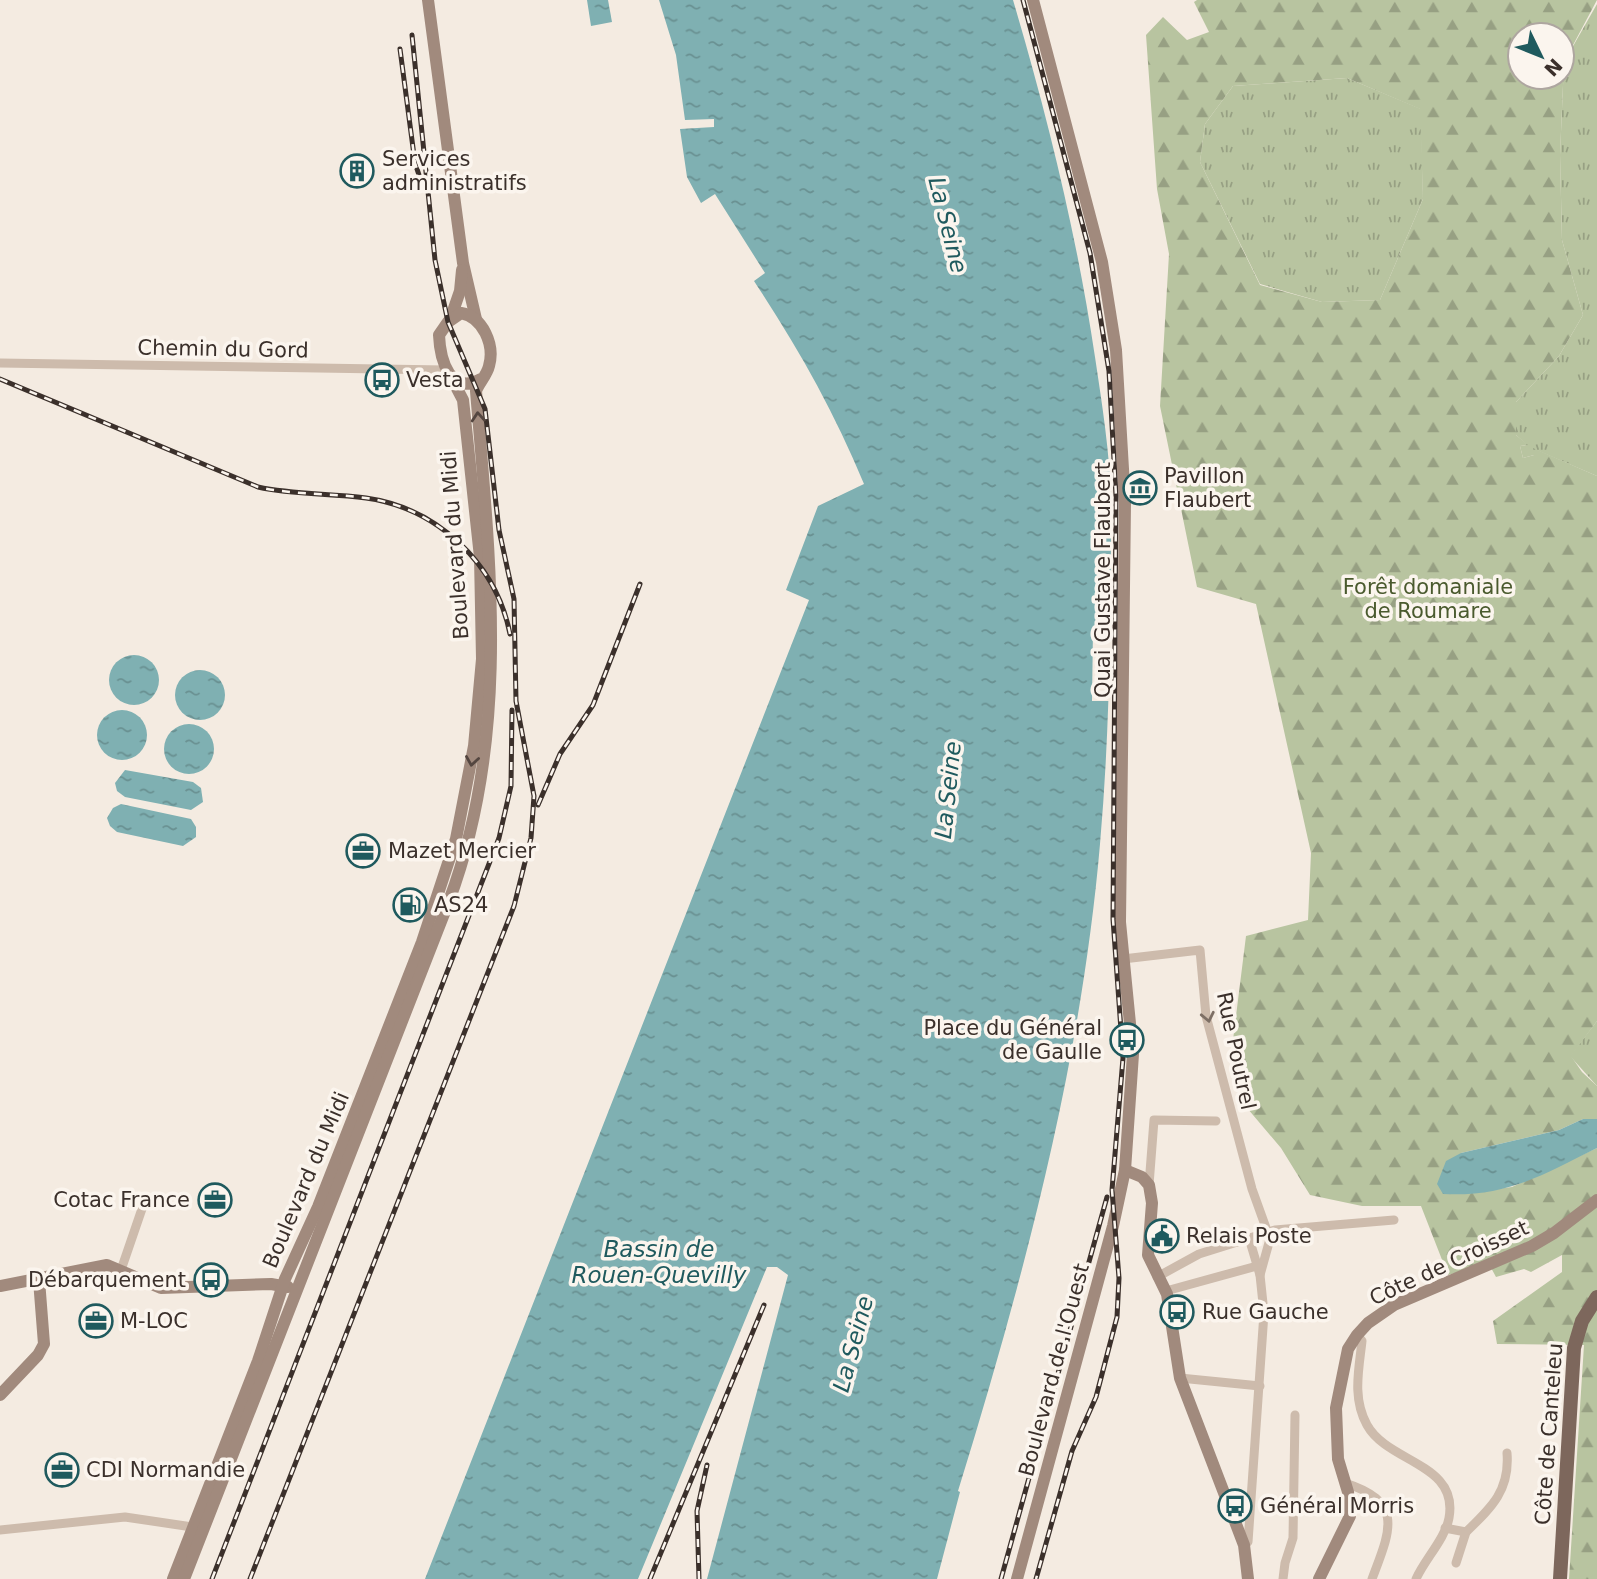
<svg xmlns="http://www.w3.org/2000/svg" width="1597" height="1579" font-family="'DejaVu Sans',sans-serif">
  <defs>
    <pattern id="grass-tufts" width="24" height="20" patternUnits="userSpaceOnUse" patternTransform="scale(1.75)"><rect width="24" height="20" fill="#b8c4a0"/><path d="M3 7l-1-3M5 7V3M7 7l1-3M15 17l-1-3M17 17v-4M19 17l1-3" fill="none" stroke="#97a083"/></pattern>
    <pattern id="forest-firs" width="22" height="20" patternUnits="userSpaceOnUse" patternTransform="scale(1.75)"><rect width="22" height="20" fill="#b8c4a0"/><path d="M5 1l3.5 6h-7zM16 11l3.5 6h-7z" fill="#97a083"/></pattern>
    <pattern id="water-ripples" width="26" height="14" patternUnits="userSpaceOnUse" patternTransform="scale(1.75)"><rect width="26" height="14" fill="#7fb0b2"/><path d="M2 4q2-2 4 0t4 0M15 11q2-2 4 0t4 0" fill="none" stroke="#699091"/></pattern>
  </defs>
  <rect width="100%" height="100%" fill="#f4ebe1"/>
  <g fill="url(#grass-tufts)">
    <path d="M1597,4V476L1534,449V455L1523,458L1520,446L1527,445L1516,435V402L1559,356L1583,315L1562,240L1560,155L1564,62Z"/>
    <path d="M1347,78L1421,109L1423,199L1380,300L1322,302L1260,284L1200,162L1205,124L1233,86Z"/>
    <path d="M1597,1021V1086L1570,1056Z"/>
  </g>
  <path fill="url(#forest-firs)" fill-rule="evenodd" d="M1197,0H1597L1564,62L1560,155L1562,240L1583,315L1559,356L1516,402V435L1528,445L1520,446L1523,458L1534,455L1533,448L1597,476V1021L1571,1056L1582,1072L1597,1086V1119H1583L1559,1130L1461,1153L1455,1194L1512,1187L1597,1148V1579H1569L1584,1345L1497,1344L1493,1321L1562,1272V1255L1531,1272L1524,1269L1496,1277L1489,1264L1448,1275L1421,1206H1362L1310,1195L1281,1148L1242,1102L1232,1048L1246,936L1308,920L1311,853L1256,604L1197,587L1160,406L1169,254L1157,189L1146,35L1163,17L1187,40L1209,32L1194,2ZM1520,35H1562V77H1520ZM1347,78L1420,109L1423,199L1380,300L1322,302L1260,285L1200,162L1205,124L1233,86Z"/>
  <g fill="url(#water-ripples)">
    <path d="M587,0H608L612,22L591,26Z"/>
    <path d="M659,0H1013C1048,118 1077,236 1095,357C1102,404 1110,454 1111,501C1111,615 1110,730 1100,844C1081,1065 1023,1280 958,1491L960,1492L937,1579H707L788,1275L777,1267H767L638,1579H425L809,600L786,590L818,506L864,484C834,411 797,346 754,281L765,273L715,194L701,203L687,177L680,129L714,127V119L685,120L676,55Z"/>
    <circle cx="134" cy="680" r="25"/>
    <circle cx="200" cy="695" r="25"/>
    <circle cx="122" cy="735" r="25"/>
    <circle cx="189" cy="749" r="25"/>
    <path d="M125,770L193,782L201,788L203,802L191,810L125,797L117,791L115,783Z"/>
    <path d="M121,804L191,819L196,827V837L183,846L117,832L110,826L107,818L113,808Z"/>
    <path d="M1583,1119H1597V1148C1542,1175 1508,1197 1443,1194L1437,1184L1446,1161L1461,1153L1559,1130Z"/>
  </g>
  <path fill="#f4ebe1" d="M1093,629L1112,630L1110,701H1092Z"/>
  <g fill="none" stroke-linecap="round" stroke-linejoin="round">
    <g stroke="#cdbbac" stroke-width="9">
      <path d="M0,363L445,370"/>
      <path d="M1123,959L1200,950L1206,1016L1252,1189L1270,1239L1260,1275"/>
      <path d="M1149,1185L1154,1120L1216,1121"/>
      <path d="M121,1270L145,1200"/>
      <path d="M1157,1277L1199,1254L1275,1230L1394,1220"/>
      <path d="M1166,1291L1257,1266"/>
      <path d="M1357,1335L1362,1341C1359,1369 1352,1398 1367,1425C1388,1463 1459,1463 1449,1518C1445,1539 1425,1559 1416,1579"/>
      <path d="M1180,1378L1260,1386"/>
      <path d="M1345,1483C1405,1502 1390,1531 1372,1579"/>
      <path d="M1445,1528L1466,1532C1492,1507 1510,1490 1507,1453"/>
      <path d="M0,1530L125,1517L199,1528"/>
      <path d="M1244,1545L1248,1542L1264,1313L1260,1275L1249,1238"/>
      <path d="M1456,1563L1466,1532"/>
      <path d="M1283,1579L1285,1563L1293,1538L1295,1415"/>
    </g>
    <g stroke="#a18a7d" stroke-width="12">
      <path d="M428,0L463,263L476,319"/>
      <path d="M450,320L460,291L462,270"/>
      <path d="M1125,1170L1142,1177L1149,1185L1152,1203L1148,1255L1167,1294L1180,1378L1244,1545L1248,1579"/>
      <path d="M0,1286L107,1265L161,1288L271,1284L288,1287"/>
      <path d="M0,1395L38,1355L44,1344L39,1280"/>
      <path d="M173,1579L258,1361L285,1279L318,1207L422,942L456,839L474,746L482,659L480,557L463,400L452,379"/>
      <path d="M184,1579L449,901C511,736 490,562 476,391C479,383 487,375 489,366C495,345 483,317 461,313L448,322L439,335C440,359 450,397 481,379"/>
      <path d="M1017,1579L1113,1226L1125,1170L1133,1054L1120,922L1125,503L1116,350L1102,262L1033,0"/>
      <path d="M1319,1579L1350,1516L1348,1492L1338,1459L1336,1408L1348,1349L1357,1335L1368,1323L1394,1305L1532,1246L1554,1233L1597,1200"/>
    </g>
    <path stroke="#7d675c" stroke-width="14" d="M1560,1579L1574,1348L1582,1321L1597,1297"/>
    <defs>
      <g id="rail">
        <path d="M1023,0L1090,253L1109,371L1116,496L1113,919L1123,1058L1112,1190L1119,1278L1117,1317L1096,1397L1072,1451L1036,1579"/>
        <path d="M400,49L415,163L421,181"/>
        <path d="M0,379L258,487C294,495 330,493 366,498C437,508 496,563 510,634"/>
        <path d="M538,805L560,754L593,705L640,584"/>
        <path d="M212,1579L499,838L511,786L512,710"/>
        <path d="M250,1579L514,906L531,838L534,796L516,701L514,599L499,530L485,409L448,322L435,260L412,35"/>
        <path d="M650,1579L764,1305"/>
        <path d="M699,1579L697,1511L707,1465"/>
        <path d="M1001,1579L1107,1197"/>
      </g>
    </defs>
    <use href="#rail" stroke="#3b302b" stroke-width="5"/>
    <use href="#rail" stroke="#fbf5ee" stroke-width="2.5" stroke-dasharray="8" stroke-linecap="butt"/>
  </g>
  <defs><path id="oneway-chevron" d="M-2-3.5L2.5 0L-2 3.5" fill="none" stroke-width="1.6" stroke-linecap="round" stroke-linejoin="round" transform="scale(1.75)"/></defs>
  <g stroke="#544640">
    <use href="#oneway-chevron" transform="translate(478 417) rotate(-94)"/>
    <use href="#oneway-chevron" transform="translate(472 761) rotate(99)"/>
  </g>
  <use stroke="#7d6f65" href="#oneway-chevron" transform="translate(1208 1017) rotate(78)"/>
  <defs>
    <symbol id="building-ring" viewBox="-11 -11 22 22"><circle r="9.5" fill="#fbf5ee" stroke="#1f5a5e" stroke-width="1.5"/><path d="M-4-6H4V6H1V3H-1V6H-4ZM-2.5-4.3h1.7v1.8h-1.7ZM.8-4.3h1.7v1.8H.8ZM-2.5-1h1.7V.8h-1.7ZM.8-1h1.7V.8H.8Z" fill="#1f5a5e"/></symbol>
    <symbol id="bus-ring" viewBox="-11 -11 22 22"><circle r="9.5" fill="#fbf5ee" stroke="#1f5a5e" stroke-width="1.5"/><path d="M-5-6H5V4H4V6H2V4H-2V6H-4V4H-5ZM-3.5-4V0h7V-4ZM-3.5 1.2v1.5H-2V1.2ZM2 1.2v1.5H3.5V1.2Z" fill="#1f5a5e"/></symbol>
    <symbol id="museum-ring" viewBox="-11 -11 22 22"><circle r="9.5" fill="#fbf5ee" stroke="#1f5a5e" stroke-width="1.5"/><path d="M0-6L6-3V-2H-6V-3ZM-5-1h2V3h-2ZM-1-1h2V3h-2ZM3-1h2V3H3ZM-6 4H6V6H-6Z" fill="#1f5a5e"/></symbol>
    <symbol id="office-ring" viewBox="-11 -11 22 22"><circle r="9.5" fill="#fbf5ee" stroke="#1f5a5e" stroke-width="1.5"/><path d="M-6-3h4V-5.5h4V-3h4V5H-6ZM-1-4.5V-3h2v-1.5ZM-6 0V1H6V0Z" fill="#1f5a5e"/></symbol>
    <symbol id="fuel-ring" viewBox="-11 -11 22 22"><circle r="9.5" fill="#fbf5ee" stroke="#1f5a5e" stroke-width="1.5"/><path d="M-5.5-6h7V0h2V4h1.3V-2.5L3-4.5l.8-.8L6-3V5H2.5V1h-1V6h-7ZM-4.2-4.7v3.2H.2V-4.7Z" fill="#1f5a5e"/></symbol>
    <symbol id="civic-ring" viewBox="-11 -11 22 22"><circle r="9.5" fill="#fbf5ee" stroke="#1f5a5e" stroke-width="1.5"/><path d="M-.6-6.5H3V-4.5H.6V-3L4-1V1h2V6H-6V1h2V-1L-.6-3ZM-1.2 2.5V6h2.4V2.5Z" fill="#1f5a5e"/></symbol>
  </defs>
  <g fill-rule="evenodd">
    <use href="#building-ring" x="338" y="152" width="38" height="38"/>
    <use href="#bus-ring" x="363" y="361" width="38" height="38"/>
    <use href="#museum-ring" x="1121" y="469" width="38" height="38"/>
    <use href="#office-ring" x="344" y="832" width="38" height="38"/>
    <use href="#fuel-ring" x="391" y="886" width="38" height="38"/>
    <use href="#bus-ring" x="1108" y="1021" width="38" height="38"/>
    <use href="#office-ring" x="196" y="1181" width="38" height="38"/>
    <use href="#civic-ring" x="1143" y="1217" width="38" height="38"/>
    <use href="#bus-ring" x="192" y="1261" width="38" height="38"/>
    <use href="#bus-ring" x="1158" y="1293" width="38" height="38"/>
    <use href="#office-ring" x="77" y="1302" width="38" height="38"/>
    <use href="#office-ring" x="43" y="1451" width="38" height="38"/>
    <use href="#bus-ring" x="1216" y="1487" width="38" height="38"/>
  </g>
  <g text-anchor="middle" stroke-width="7" stroke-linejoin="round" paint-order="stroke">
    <g font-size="21" fill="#3b302b" stroke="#fbf5ee" text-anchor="start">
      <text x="382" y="166">Services<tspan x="382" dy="24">administratifs</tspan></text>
      <text x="406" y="387">Vesta</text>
      <text x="1164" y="483">Pavillon<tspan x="1164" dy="24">Flaubert</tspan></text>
      <text x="388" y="858">Mazet Mercier</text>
      <text x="434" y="912">AS24</text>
      <text x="1102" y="1035" text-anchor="end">Place du Général<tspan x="1102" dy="24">de Gaulle</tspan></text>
      <text x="190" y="1207" text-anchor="end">Cotac France</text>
      <text x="1186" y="1243">Relais Poste</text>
      <text x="186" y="1287" text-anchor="end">Débarquement</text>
      <text x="1202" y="1319">Rue Gauche</text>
      <text x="120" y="1328">M-LOC</text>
      <text x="86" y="1477">CDI Normandie</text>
      <text x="1260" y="1513">Général Morris</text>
    </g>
    <g font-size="21" fill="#3b302b" stroke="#fbf5ee">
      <text transform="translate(223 349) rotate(1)" y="7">Chemin du Gord</text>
      <text transform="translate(455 545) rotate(-94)" y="7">Boulevard du Midi</text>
      <text transform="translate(1103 580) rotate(-90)" y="7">Quai Gustave Flaubert</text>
      <text transform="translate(1236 1051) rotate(78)" y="7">Rue Poutrel</text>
      <text transform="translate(306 1180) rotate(-67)" y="7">Boulevard du Midi</text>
      <text transform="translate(1449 1263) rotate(-25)" y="7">Côte de Croisset</text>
      <text transform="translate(1054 1370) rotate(-75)" y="7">Boulevard de l'Ouest</text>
      <text transform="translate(1549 1434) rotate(-86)" y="7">Côte de Canteleu</text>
    </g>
    <g font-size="21" fill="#4a5a2e" stroke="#fbf5ee">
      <text x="1428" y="594">Forêt domaniale<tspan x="1428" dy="24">de Roumare</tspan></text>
    </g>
    <g font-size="23" font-style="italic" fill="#1f5a5e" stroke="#fbf5ee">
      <text transform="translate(948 225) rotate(76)" y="8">La Seine</text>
      <text transform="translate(948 790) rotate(-84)" y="8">La Seine</text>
      <text x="659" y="1257">Bassin de<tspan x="659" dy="26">Rouen-Quevilly</tspan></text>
      <text transform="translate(853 1344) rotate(-75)" y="8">La Seine</text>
    </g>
  </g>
  <g transform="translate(1541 56) rotate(133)"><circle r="33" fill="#fbf5ee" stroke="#aea6a0" stroke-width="2"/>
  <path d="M0-5L12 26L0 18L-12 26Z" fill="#1f5a5e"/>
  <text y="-10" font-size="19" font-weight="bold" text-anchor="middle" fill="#3b302b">N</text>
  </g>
</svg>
